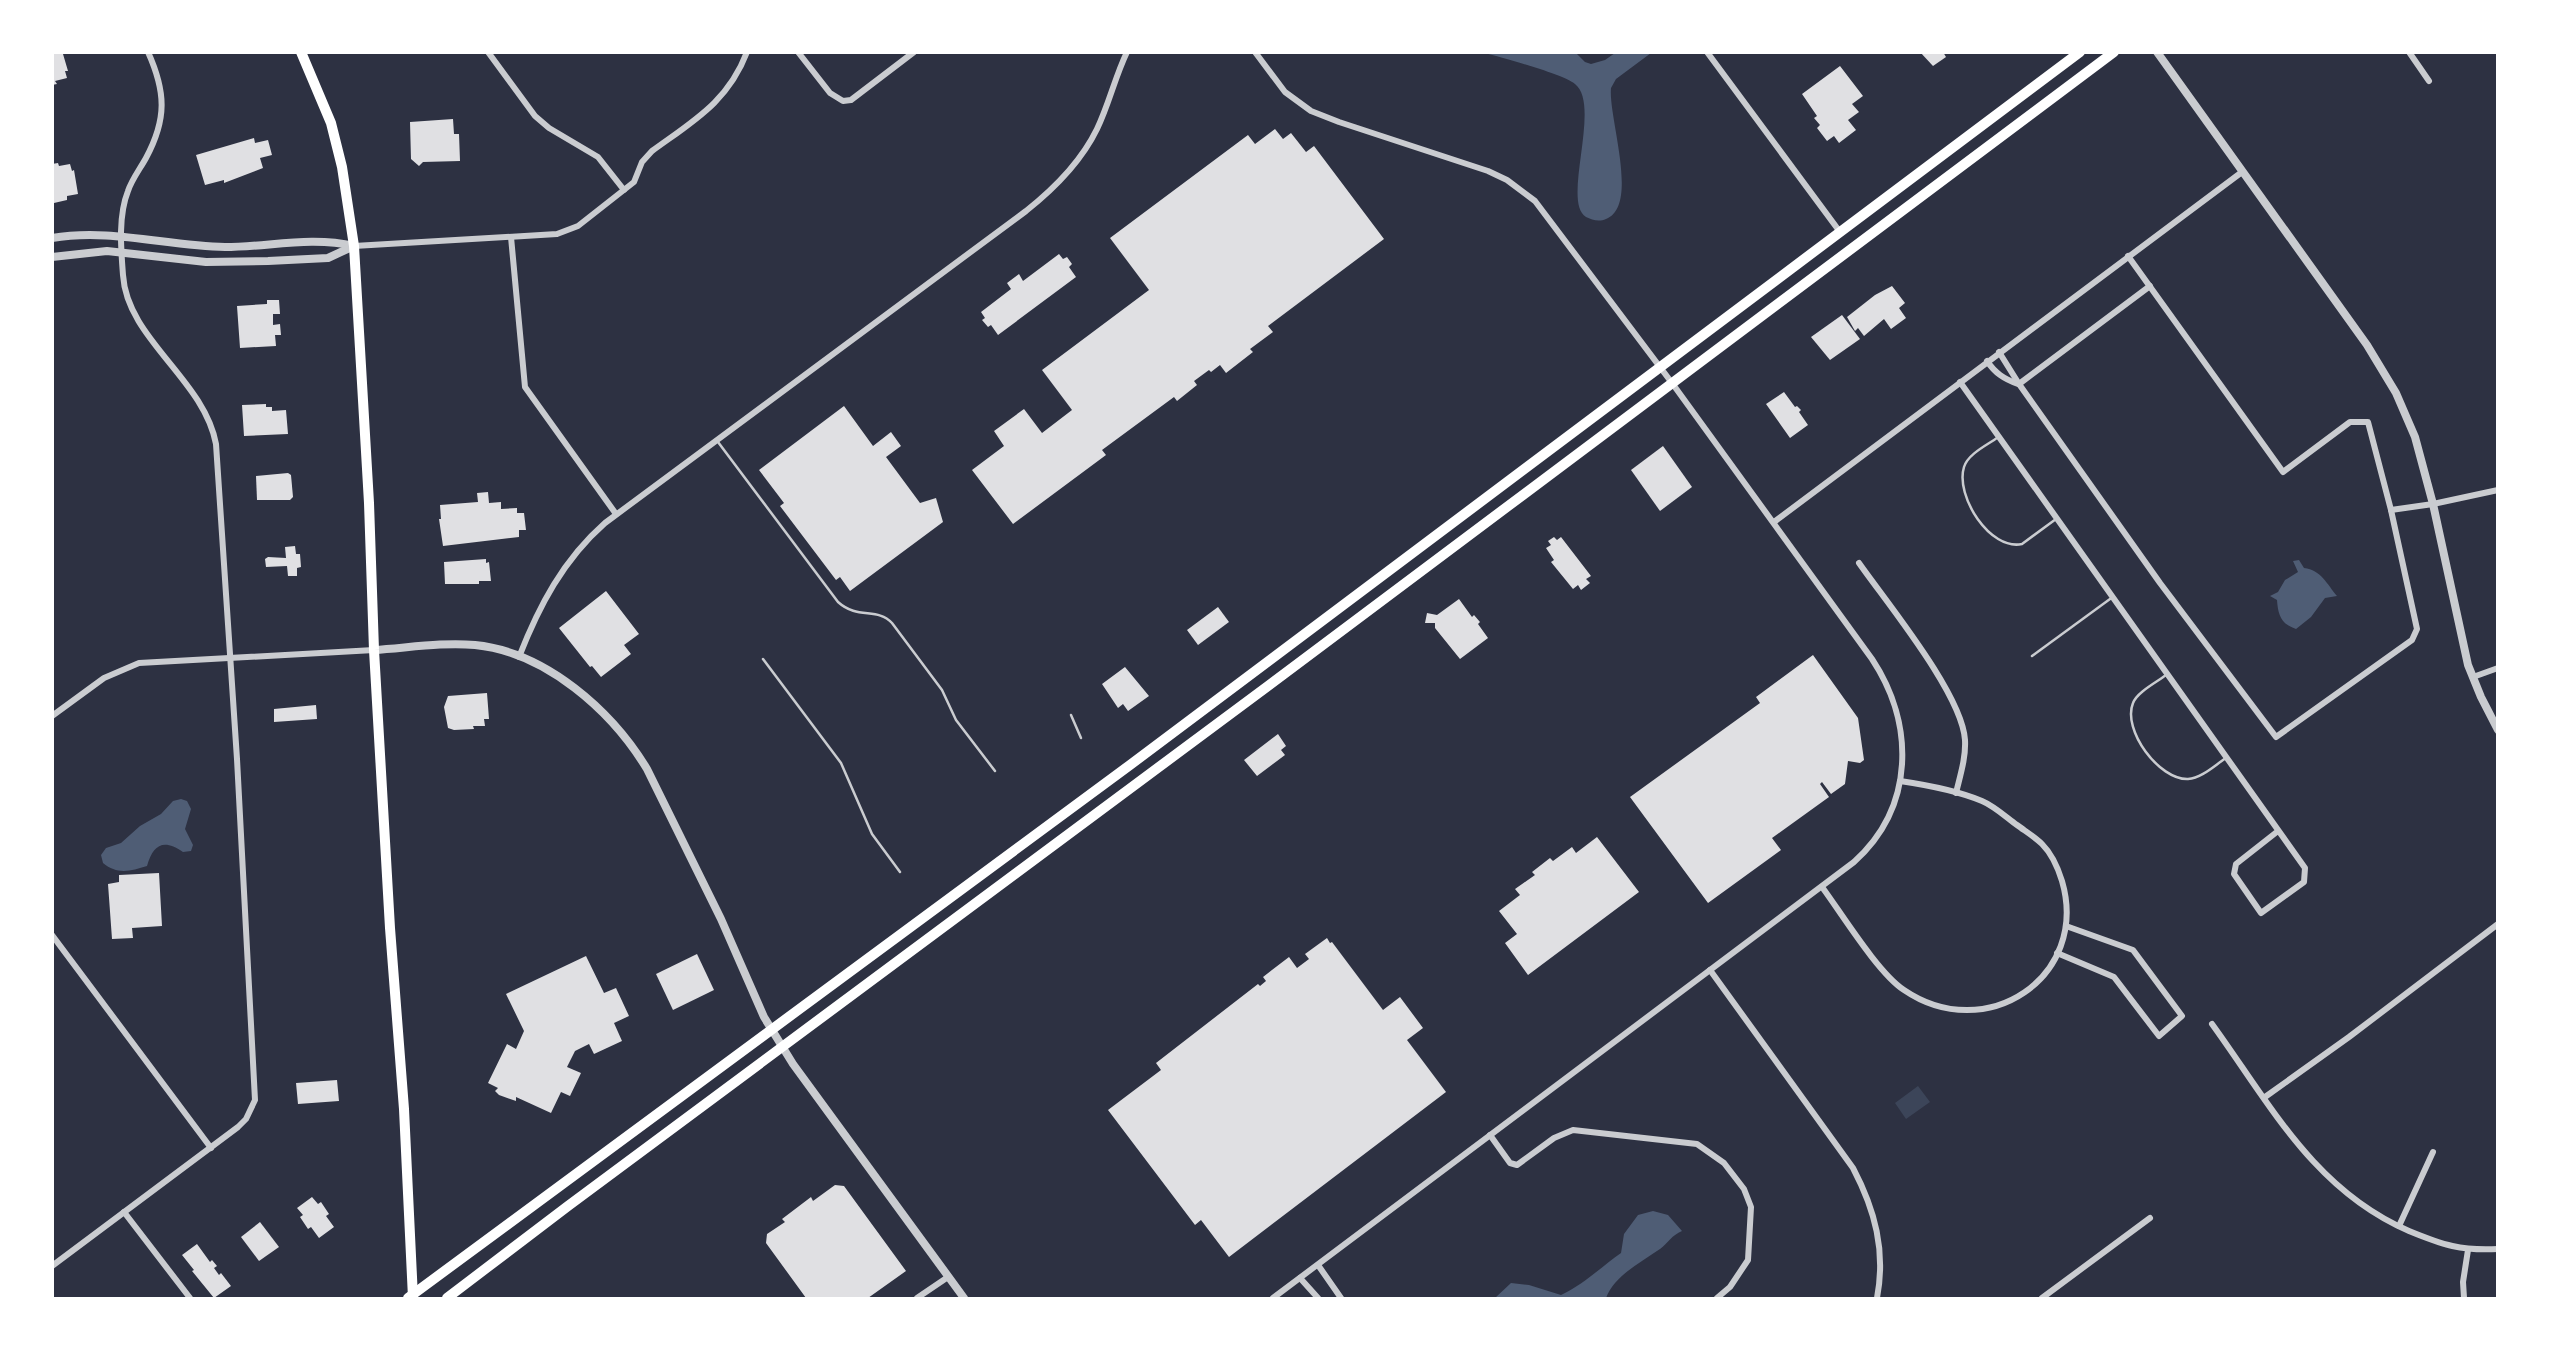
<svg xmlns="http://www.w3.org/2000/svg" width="2550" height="1351" font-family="Cabin,sans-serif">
  <rect width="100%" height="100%" fill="#2d3142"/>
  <path fill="#3c4559" d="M1918,1086L1930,1102L1906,1119L1895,1103Z"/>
  <g fill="#4f5d75">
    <path d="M1485,53H1576L1585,62L1591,64L1605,60L1615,53H1651L1616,79L1611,88C1608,117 1640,206 1606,219C1599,222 1592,220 1586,217C1561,202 1602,105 1575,84C1563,74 1503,58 1485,53Z"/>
    <path d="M2299,560L2304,568C2321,570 2327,584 2337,596L2325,598L2311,617L2296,629C2281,624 2278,615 2277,600L2270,596L2278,592L2285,580L2298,572L2293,561Z"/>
    <path d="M181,799L187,801L191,809L185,829L193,845L191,851L183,852C163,838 153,845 147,866C131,871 117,875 103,863L101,855L106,848L121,843L140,826L161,814L173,801Z"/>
    <path d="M1653,1211L1668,1215L1682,1231C1672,1235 1668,1243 1660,1249C1640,1263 1615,1275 1606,1298H1495L1511,1283L1529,1285L1561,1295C1583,1285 1601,1267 1621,1253L1624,1234L1638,1215Z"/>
  </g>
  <g fill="#e0e0e3">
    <path d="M52,52L63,54L68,71H65L67,78L55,81L57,84L52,85Z"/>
    <path d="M1920,52H1943L1946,57L1933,66Z"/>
    <path d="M1840,66L1863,96L1852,104L1859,112L1848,120L1856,130L1839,143L1834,136L1827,141L1817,128L1820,125L1814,118L1817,116L1802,94Z"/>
    <path d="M453,119L454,134H459L460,161L423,162L419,166L411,159L410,122Z"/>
    <path d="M1275,129L1283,139L1291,133L1306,152L1314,146L1384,239L1268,326L1273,332L1250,349L1253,352L1226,373L1220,365L1211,372L1209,370L1194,381L1197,385L1177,401L1174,397L1102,450L1106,455L1013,524L972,470L1004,446L994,431L1024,409L1042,433L1072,410L1042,370L1149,290L1110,238L1248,135L1255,144Z"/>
    <path d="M254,138L255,143L268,140L272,155L260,158L263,168L224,183V180L205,185L196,155Z"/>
    <path d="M58,163L59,166L70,164L72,171L74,170L78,194L67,196V200L54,203L52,164Z"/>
    <path d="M1059,254L1063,259L1067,257L1072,264L1069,267L1076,277L998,335L991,325L988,327L982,320L985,318L981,312L1011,289L1007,283L1019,274L1023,281Z"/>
    <path d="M1892,286L1905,303L1899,308L1906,318L1891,329L1884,319L1864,336L1858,328L1855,331L1847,317L1875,295Z"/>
    <path d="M267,300H279L280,314H273V325L280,324L281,335H275L276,346L240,348L237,306L267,304Z"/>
    <path d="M1842,315L1860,339L1830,360L1811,337Z"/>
    <path d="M1784,392L1795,407L1797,406L1801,410L1799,412L1808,425L1790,438L1766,404Z"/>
    <path d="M266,404V407H272V411L286,410L288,434L244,436L242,405Z"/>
    <path d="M844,406L873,446L891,432L901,446L886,457L920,503L936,498L943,522L850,591L840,577L836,580L780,506L784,503L759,470Z"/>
    <path d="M1663,446L1692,487L1660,511L1631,470Z"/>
    <path d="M288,473L291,475L293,497L290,500H257L256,476Z"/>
    <path d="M488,492L489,503L501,502V509L517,508V513H524L526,530H519V537L443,546L439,519H441L440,505L478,502L477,493Z"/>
    <path d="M1554,537L1557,540L1561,537L1591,576L1586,579L1590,583L1581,590L1578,585L1573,589L1551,562L1554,560L1546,548L1551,545L1548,541Z"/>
    <path d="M295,546L296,554H300L301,567L297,568V576H288L287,566L266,567L265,559L268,557L286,558L285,547Z"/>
    <path d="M486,559V563L489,562L491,581H479V584H445L444,562Z"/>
    <path d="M606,591L639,634L624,645L631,654L601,677L592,666L590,667L559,628Z"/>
    <path d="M1459,599L1472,617L1474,615L1480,622L1478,624L1488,638L1460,659L1435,628V623H1425L1427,613L1437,615Z"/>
    <path d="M1218,607L1229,622L1198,645L1187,630Z"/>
    <path d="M1813,655L1858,718L1864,760L1860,763L1848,761L1845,784L1831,794L1822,782L1820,784L1829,797L1772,838L1781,850L1708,903L1630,797L1760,703L1756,697Z"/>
    <path d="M1125,667L1149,696L1128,711L1123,704L1118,708L1102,684Z"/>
    <path d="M487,693L489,719H484L485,726H473L474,729L454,730L448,728L444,707L448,696Z"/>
    <path d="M316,705L317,719L274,722V709Z"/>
    <path d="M1278,734L1286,746L1281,750L1285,755L1257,776L1244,760Z"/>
    <path d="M1597,837L1639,892L1528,975L1505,943L1517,934L1499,911L1520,895L1515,889L1535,875L1532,872L1550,858L1553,861L1572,847L1576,853Z"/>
    <path d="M159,873L162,926L132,928L133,938L112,939L108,884L119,882V875Z"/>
    <path d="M1327,938L1330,943L1332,942L1383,1010L1400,997L1423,1028L1407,1040L1446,1092L1229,1257L1201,1220L1195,1225L1108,1110L1161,1070L1156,1063L1258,984L1260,986L1266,981L1263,977L1289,957L1297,968L1309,959L1305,954Z"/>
    <path d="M697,954L714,990L673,1010L656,974Z"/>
    <path d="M586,956L604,993L616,988L629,1016L614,1023L622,1041L594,1054L589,1044L575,1051L567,1067L581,1073L570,1096L561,1092L551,1113L516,1097V1101L499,1095L495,1091L498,1088L488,1083L507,1044L516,1049L524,1031L506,994Z"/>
    <path d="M337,1080L339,1101L298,1104L296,1083Z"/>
    <path d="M835,1185L844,1186L906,1271L868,1298H806L766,1243L767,1234L785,1222L782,1219L811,1197L813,1201Z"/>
    <path d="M312,1197L318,1204L321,1202L329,1214L326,1216L334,1227L319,1238L311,1227L308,1229L300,1217L303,1215L297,1208Z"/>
    <path d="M260,1222L279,1247L259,1261L241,1237Z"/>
    <path d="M197,1244L210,1262L212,1260L217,1266L214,1268L219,1275L221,1273L231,1286L214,1298L192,1271L194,1270L182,1255Z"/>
  </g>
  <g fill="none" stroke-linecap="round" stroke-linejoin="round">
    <g stroke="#caccd0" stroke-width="2.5">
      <path d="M1997,438C1987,445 1968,454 1964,467C1955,496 1990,551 2022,544L2056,519"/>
      <path d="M718,442L838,602C858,620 877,607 892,623L942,690L956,720L995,771"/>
      <path d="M2032,656L2110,599"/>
      <path d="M763,659L841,763L872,834L900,872"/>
      <path d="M2166,675C2157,682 2137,692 2133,703C2122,730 2159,780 2188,779C2202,778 2215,765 2226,758"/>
      <path d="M1071,715L1081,738"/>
    </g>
    <g stroke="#caccd0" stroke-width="6">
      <path d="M488,52L535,116L549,128L598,157L624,190"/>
      <path d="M798,52L830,93L843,101L851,100L914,52"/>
      <path d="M1255,52L1285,92L1311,111L1339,122L1488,171L1507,180L1535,201L1672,383L1872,659C1915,724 1915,807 1854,862L1273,1298"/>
      <path d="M1707,52L1840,232"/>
      <path d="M2409,52L2429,81"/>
      <path d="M511,237L525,387L616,514"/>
      <path d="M354,246L557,234L578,226L634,182L642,162L652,151C693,121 728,102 747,52"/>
      <path d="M1999,352L2019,384L2160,583L2276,737L2412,640L2417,629L2391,510L2368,422H2350L2283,472L2128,256"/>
      <path d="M1987,361C1995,373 2004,379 2018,384"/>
      <path d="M1960,382L2305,868L2304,882L2261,913L2234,874L2236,864L2278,831"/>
      <path d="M2019,384L2150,286"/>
      <path d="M2391,510L2433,504L2498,490"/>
      <path d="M1774,522L2242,172"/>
      <path d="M1859,563C1887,603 1962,694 1965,740C1966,758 1960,776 1956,793"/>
      <path d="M519,657C539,606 563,560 605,523L1026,211C1055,188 1081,162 1097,129C1109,104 1115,77 1127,52"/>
      <path d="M2473,677L2498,668"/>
      <path d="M52,716L104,678L139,663L374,650"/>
      <path d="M1822,887C1842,914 1878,973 1904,990C1986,1046 2090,977 2062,881C2058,868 2052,854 2042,844C2035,837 2025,831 2017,825C2006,817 1994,806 1982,801C1956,790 1927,785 1900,781"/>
      <path d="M52,935L211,1148"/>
      <path d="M2057,953L2114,977L2159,1036L2182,1016L2133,950L2066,926"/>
      <path d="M1710,970L1853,1168C1875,1210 1886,1251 1877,1298"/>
      <path d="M2212,1024C2270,1104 2314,1190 2409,1231C2443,1245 2461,1251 2498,1249"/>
      <path d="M2265,1097L2349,1037L2498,924"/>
      <path d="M1490,1135L1510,1163L1517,1165L1554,1138L1573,1130L1697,1144L1724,1163L1744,1189L1751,1207L1748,1260L1730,1287L1717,1298"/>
      <path d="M124,1212L190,1298"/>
      <path d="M2399,1226L2433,1152"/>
      <path d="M1318,1265L1341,1298"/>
      <path d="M52,1266L238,1127L246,1119L255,1100L237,759L216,444C204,379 127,339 123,275C121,249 118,216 128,191C132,179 140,169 146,158C167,119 166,92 148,52"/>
      <path d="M1300,1278L1318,1298"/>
      <path d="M917,1298L948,1277"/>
      <path d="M2042,1298L2150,1218"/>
      <path d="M2464,1298L2463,1282L2468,1250"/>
    </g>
    <g stroke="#caccd0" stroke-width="8">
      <path d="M2157,52L2367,345L2396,393L2415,437L2433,504L2468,665L2481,697L2498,730"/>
      <path d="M52,238C110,228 167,246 225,247C268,247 311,236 354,246"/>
      <path d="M52,257L107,251L206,262L268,261L328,258L354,246"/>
      <path d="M374,650C407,648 442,642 475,645C546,652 612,711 647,769L721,919L764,1017L793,1064L964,1298"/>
    </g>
    <g stroke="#fff" stroke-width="10">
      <path d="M301,52L331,123L342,167L354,246L369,503L374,650L390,928L404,1109L413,1298"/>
      <path d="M408,1298L1130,765L2080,52"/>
      <path d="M447,1298L568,1206L1268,686L2114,52"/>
    </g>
  </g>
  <rect width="2550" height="1351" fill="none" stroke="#ffffff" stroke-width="108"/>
</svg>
